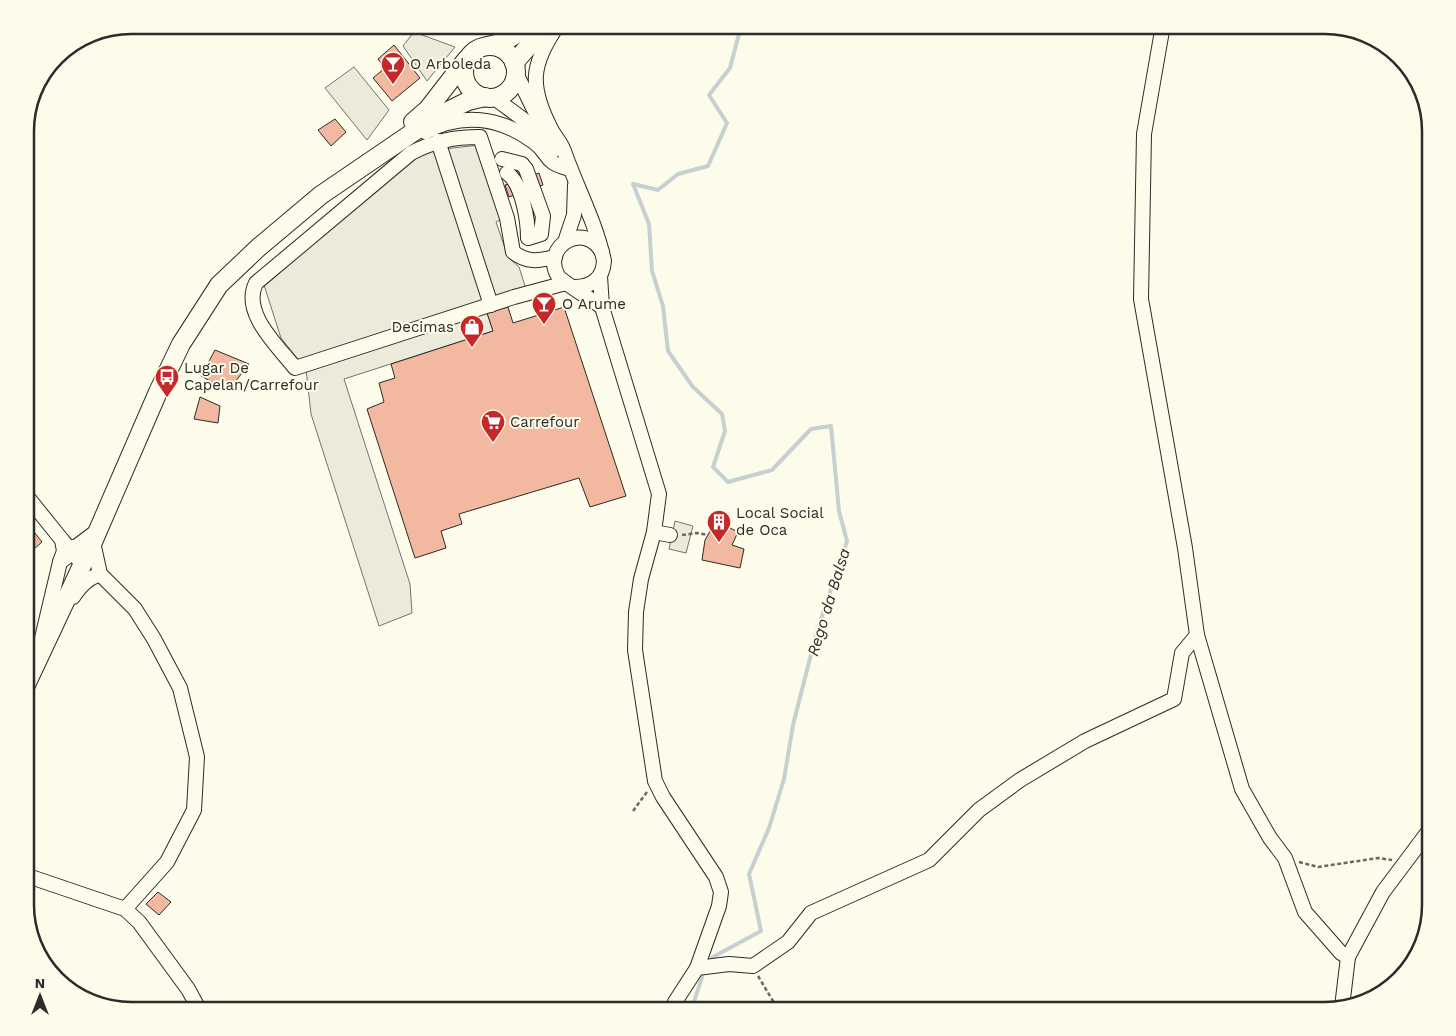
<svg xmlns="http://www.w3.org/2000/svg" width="1456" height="1036" font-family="'Work Sans',sans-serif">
  <rect width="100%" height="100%" fill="#fdfbea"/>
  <g fill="#eceadb" stroke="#74746e">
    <path d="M414,32L455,47L427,81L403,46Z"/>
    <path d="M354,67L389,110L367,140L325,88Z"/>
    <path d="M480,145L504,218L496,222L508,257L519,267L526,289L484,303L493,331L344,379L410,584L412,613L379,626L311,414L306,369L281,338L263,282L415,156L434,150Z"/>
    <path d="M675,521L693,526L686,553L669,549Z"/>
  </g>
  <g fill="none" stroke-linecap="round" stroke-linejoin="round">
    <g stroke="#c7d0d0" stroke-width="4">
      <path d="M710,963L713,957L761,931L749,874L769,828L784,779L793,725L817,631L847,541L839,511L831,426L811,429L772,470L728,482L713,467L725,431L722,414L693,387L668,351L663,306L652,271L649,224L633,184L658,190L678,174L708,166L727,123L709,95L730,68L740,30L738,25"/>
      <path d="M691,1011L704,971"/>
    </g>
  </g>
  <g fill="#f2b8a0" stroke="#2b2b2b">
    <path d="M394,45L420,78L392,101L373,78L385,68L378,59Z"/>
    <path d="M335,119L346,132L331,146L318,130Z"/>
    <path d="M539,173L543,185L531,189L536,201L525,205L520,193L509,197L505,185Z"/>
    <path d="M508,307L513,323L564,307L626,496L590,507L579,478L459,514L462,524L441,531L446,548L415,558L367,409L384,402L379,383L395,378L391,364L493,331L487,313Z"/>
    <path d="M215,350L249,364L228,391L201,376Z"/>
    <path d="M200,397L220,406L218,423L194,419Z"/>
    <path d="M716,521L738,532L732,545L744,549L740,568L702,560L705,540Z"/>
    <path d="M31,528L42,542L27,555L25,530Z"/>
    <path d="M158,892L171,902L159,915L146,904Z"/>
  </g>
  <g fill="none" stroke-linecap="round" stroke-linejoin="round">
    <defs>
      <g id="minor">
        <path d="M558,25C530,65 529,87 552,131C556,138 563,145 565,154C578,190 596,223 604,261C603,278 592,287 575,287"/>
        <path d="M1163,25L1144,134L1141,299L1185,548L1197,635"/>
        <path d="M515,71L540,122"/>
        <path d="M493,97C519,117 534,123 552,152"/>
        <path d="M425,132C462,112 500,117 534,142C552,156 542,162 570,169"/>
        <path d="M438,141L491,305"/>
        <path d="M502,159L522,164L526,169L543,216L541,234L528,238C528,220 522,183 507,173"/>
        <path d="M565,242L574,215L575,185"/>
        <path d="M602,252C584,220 541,247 558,276C562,282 594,301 602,307"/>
        <path d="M555,257C538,261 527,263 513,252L507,218L480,137C454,137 434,141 411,153L256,283C241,313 278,346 295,368L514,297L566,283"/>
        <path d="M600,276L602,307L659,494L654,532L641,579L636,612L635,650L655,781L663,797L716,877L721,892L719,906L697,968"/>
        <path d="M25,494L62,540"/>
        <path d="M654,532L670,535"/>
        <path d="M93,542L100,574L135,609L154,639L180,688L197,757L194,810L167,862L125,909"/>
        <path d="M69,548L77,546L97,531"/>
        <path d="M60,562L64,551L62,540L78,559"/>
        <path d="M73,597C81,585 87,579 100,574"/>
        <path d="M41,642L60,562L71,554"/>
        <path d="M1419,844L1431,850"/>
        <path d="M25,875L125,909L139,922L188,989L200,1011"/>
        <path d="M1342,1007L1348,957L1383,892L1431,828"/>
        <path d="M673,1011L675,1002L697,968L729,964L753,966L788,942L811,913L929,860L979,810L1020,780L1085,741L1174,699L1182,653L1197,635L1242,789L1270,838L1285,858L1305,912L1341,953L1348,957"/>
      </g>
      <g id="major">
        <path d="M488,46L504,42L531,25"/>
        <circle cx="490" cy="72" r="26"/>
        <path d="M514,63L547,25"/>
        <path d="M413,122L428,109L466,60"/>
        <path d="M25,687L93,542L158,392L181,344L219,285L259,247L321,195L434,118L468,101L485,97"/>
      </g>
    </defs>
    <use href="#minor" stroke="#2b2b2b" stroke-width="16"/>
    <use href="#major" stroke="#2b2b2b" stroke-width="20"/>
    <g stroke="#6a6964" stroke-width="2.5" stroke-dasharray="4 2.5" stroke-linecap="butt">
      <path d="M682,535L697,533L708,535"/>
      <path d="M633,811L647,792"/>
      <path d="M1299,862L1318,867L1378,858L1392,860"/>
      <path d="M758,976L779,1011"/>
    </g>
    <use href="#minor" stroke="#fdfbea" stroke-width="14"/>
    <use href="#major" stroke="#fdfbea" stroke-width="18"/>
  </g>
  <defs>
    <symbol id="bar-pin" viewBox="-11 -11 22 30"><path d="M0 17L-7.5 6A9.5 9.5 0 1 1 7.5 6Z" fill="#c62828" stroke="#fdfbea"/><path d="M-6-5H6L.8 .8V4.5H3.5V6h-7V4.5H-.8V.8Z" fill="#fff"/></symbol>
    <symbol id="shop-pin" viewBox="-11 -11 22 30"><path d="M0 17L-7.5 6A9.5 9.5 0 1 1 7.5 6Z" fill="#c62828" stroke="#fdfbea"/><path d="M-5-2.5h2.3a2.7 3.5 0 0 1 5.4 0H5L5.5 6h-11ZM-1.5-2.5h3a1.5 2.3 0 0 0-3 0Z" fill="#fff"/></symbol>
    <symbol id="bus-pin" viewBox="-11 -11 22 30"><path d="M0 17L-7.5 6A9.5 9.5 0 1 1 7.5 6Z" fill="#c62828" stroke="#fdfbea"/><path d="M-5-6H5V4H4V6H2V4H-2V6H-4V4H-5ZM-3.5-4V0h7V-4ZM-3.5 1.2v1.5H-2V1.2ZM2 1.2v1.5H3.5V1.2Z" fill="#fff"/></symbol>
    <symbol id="supermarket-pin" viewBox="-11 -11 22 30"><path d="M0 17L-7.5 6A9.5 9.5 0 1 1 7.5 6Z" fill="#c62828" stroke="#fdfbea"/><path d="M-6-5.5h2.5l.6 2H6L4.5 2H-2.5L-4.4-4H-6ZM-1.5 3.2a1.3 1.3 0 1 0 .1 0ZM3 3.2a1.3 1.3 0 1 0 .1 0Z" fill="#fff"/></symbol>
    <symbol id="building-pin" viewBox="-11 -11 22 30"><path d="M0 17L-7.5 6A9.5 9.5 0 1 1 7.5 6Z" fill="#c62828" stroke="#fdfbea"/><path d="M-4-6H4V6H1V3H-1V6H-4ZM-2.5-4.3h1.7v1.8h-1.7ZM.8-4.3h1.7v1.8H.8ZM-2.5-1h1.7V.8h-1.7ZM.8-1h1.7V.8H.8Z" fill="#fff"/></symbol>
  </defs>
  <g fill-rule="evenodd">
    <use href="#bar-pin" x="379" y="50" width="28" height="38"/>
    <use href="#bar-pin" x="530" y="290" width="28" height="38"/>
    <use href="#shop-pin" x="458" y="313" width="28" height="38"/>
    <use href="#bus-pin" x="153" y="363" width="28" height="38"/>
    <use href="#supermarket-pin" x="479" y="408" width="28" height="38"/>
    <use href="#building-pin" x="705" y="508" width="28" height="38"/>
  </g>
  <g text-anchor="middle" stroke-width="4" stroke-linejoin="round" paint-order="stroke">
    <g font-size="15" fill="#2b2b2b" stroke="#fdfbea" text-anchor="start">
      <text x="410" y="69">O Arboleda</text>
      <text x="562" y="309">O Arume</text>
      <text x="454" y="332" text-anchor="end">Decimas</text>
      <text x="184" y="373">Lugar De<tspan x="184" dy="17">Capelan/Carrefour</tspan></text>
      <text x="510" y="427">Carrefour</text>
      <text x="736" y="518">Local Social<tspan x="736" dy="17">de Oca</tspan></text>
    </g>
    <g font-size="16" font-style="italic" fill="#2b2b2b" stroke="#fdfbea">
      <text transform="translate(828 602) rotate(-73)" y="6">Rego da Balsa</text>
    </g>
  </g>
  <path d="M0 0H1456V1036H0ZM131 34H1325A97 97 0 0 1 1422 131V905A97 97 0 0 1 1325 1002H131A97 97 0 0 1 34 905V131A97 97 0 0 1 131 34Z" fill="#fdfbea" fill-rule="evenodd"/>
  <path fill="none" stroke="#2b2b2b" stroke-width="2.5" d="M131 34H1325A97 97 0 0 1 1422 131V905A97 97 0 0 1 1325 1002H131A97 97 0 0 1 34 905V131A97 97 0 0 1 131 34Z"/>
  <g transform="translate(40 996)" stroke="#fdfbea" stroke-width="4" paint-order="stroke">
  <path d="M0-4L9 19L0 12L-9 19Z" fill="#2b2b2b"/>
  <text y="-8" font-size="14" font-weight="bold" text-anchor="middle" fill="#2b2b2b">N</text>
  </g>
</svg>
